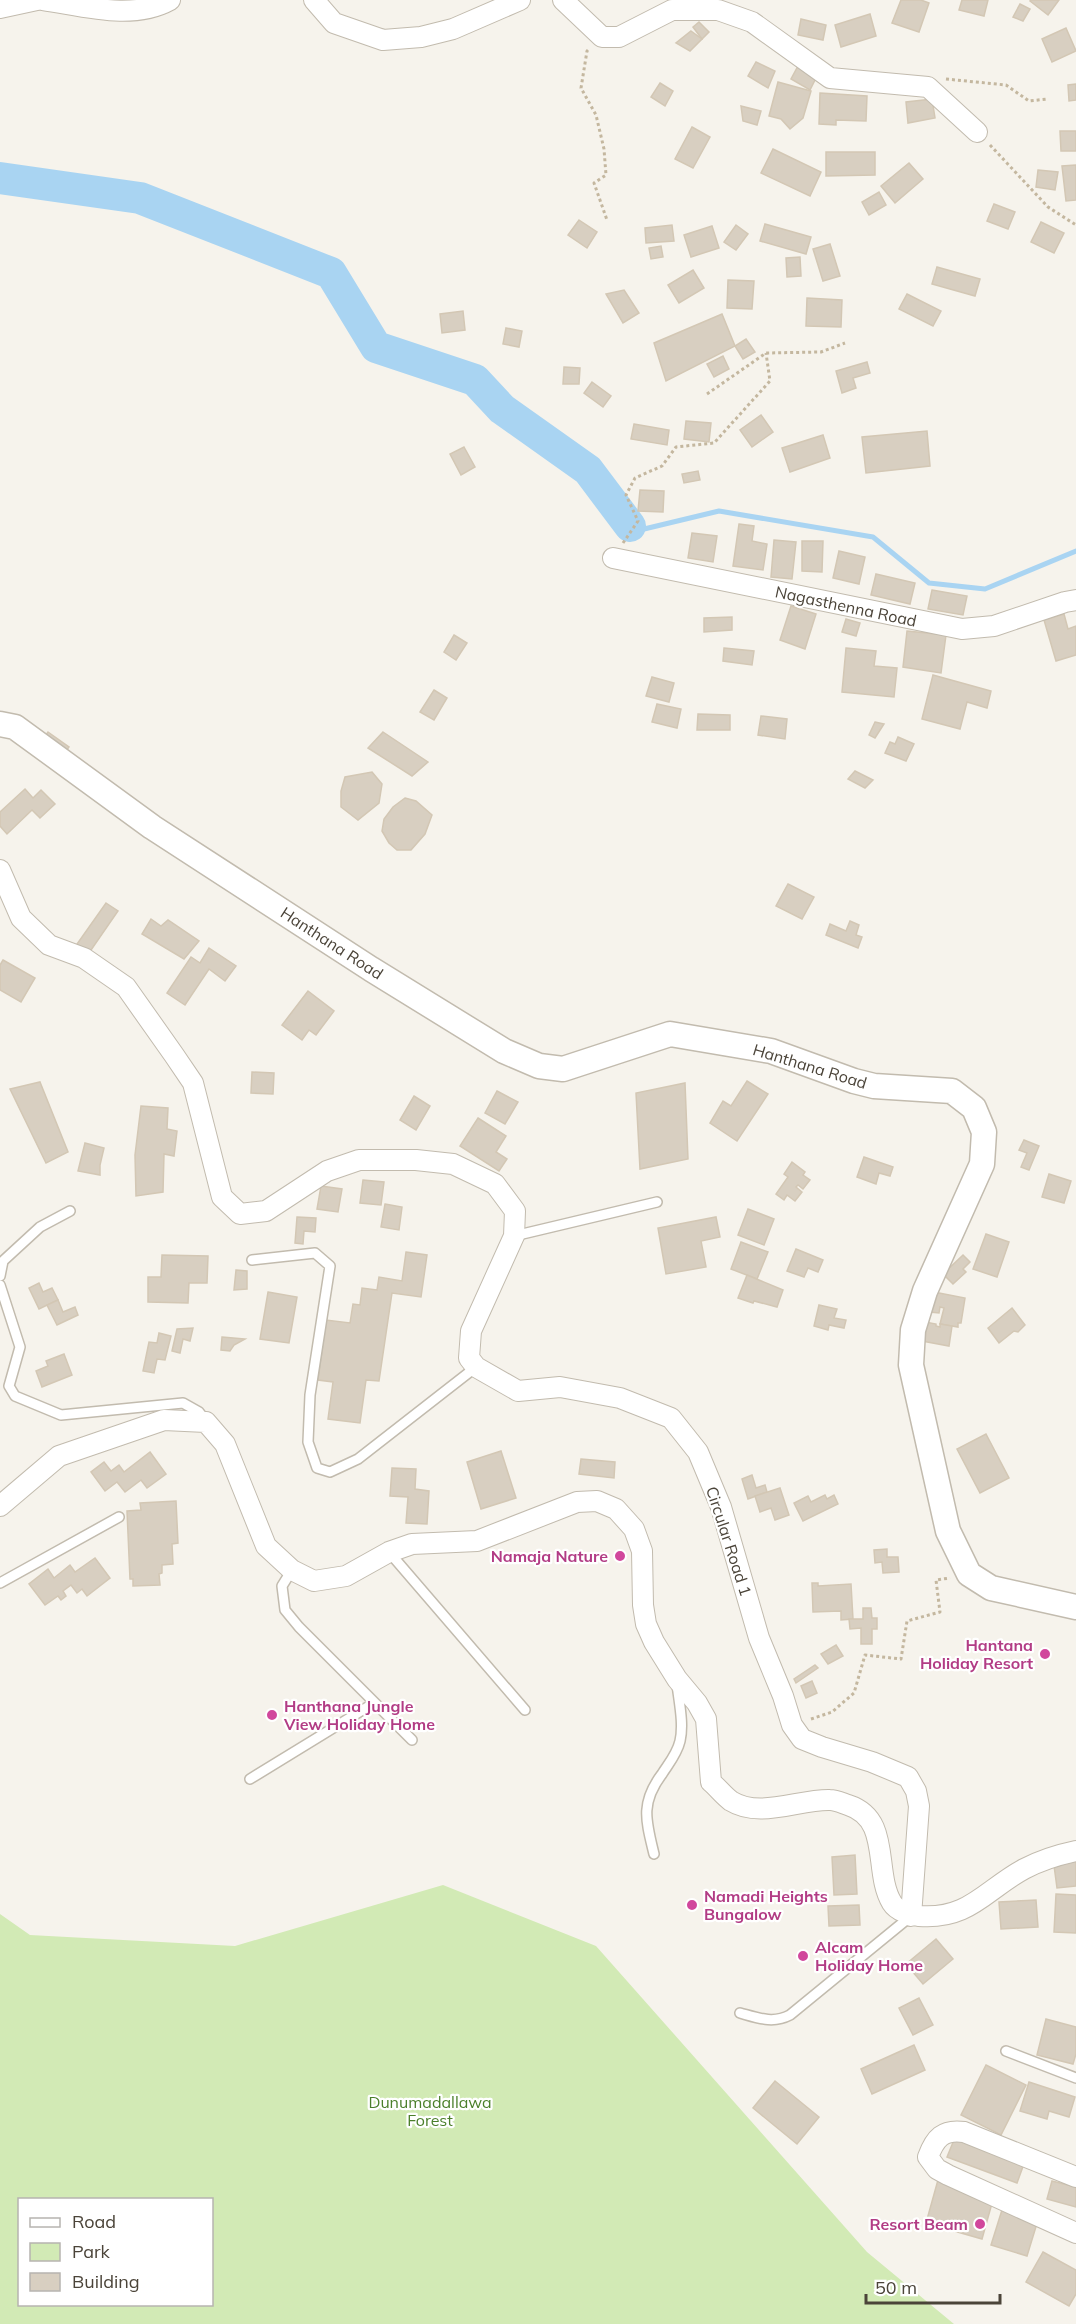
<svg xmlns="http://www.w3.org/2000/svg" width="1076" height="2324" font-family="Mulish,sans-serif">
  <rect width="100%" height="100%" fill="#f6f3ec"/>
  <path fill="#d2eab5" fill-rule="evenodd" d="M443,1885L596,1946L867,2252L954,2324H0V1914L30,1935L235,1946ZM20,2200H212V2304H20Z"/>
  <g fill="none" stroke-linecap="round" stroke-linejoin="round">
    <path stroke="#a9d4f2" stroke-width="5" d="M640,530L719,511L873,537L929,583L985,589L1076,551"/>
    <path stroke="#a9d4f2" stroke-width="32" d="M0,178L140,198L331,273L376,347L475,380L502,409L588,470L630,526"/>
  </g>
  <g fill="#d8cfc1" stroke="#d3c7b4" stroke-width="1.5">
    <path d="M901,0H921L929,3L919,32L892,23Z"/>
    <path d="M962,0H988L984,16L959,10Z"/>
    <path d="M1031,0H1059L1048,15L1030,1Z"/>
    <path d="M1020,4L1030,9L1023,21L1013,17Z"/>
    <path d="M870,14L876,36L841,47L835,25Z"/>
    <path d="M801,19L826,25L823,40L798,35Z"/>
    <path d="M699,22L709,32L702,39L693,27Z"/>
    <path d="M1066,28L1076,51L1052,62L1042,39Z"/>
    <path d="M691,31L702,39L690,51L676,43Z"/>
    <path d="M756,62L775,71L768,88L748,76Z"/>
    <path d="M798,66L817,76L810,90L791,79Z"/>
    <path d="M778,82L811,91L803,118L790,129L781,119L769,116Z"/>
    <path d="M660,83L673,91L665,106L651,97Z"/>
    <path d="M1076,84V100L1069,101L1068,85Z"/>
    <path d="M820,93L867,96L866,121L836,120V125L819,124Z"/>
    <path d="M932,99L935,118L908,123L906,102Z"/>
    <path d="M741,106L761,111L757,125L743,121Z"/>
    <path d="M692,127L710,137L693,168L675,159Z"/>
    <path d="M1060,131H1076V151H1061Z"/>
    <path d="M773,149L821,172L810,196L761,173Z"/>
    <path d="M826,152H875V175L826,176Z"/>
    <path d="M909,163L923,179L895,203L881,186Z"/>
    <path d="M1076,165V200L1066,201L1062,166Z"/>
    <path d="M1038,170L1058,172L1055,190L1036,187Z"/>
    <path d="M879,192L886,205L869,215L862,202Z"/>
    <path d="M994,204L1015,212L1008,229L987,221Z"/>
    <path d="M579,220L597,232L587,248L568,235Z"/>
    <path d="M1041,222L1064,233L1054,253L1031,242Z"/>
    <path d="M765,224L811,237L806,254L760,241Z"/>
    <path d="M672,225L674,241L646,243L645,228Z"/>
    <path d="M736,225L748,234L736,250L724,242Z"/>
    <path d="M712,226L719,248L691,257L684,235Z"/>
    <path d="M830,244L840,276L823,281L813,249Z"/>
    <path d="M661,246L663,257L651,259L649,248Z"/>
    <path d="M800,257L801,276L787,277L786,258Z"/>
    <path d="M937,267L980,279L975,296L932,284Z"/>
    <path d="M693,270L704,288L679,303L668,285Z"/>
    <path d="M728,280L754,281L752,309L727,308Z"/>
    <path d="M624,290L639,313L623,323L606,294Z"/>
    <path d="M907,294L941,311L933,326L899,309Z"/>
    <path d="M807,298L842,300L841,327L806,326Z"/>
    <path d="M463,311L465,330L442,333L440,314Z"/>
    <path d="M722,314L735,346L666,381L654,343Z"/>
    <path d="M506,328L522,331L519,347L503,344Z"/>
    <path d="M746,339L755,352L743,359L735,346Z"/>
    <path d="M723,356L729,369L714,377L707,364Z"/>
    <path d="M867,362L870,373L853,378L856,388L842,393L836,371Z"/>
    <path d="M564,367L580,368L579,384H563Z"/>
    <path d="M592,382L611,396L603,407L584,393Z"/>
    <path d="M761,415L773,432L752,447L740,430Z"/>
    <path d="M686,421L711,423L709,442L684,439Z"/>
    <path d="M634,424L669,430L667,445L631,439Z"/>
    <path d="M927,431L930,466L866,473L862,437Z"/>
    <path d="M823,435L830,458L790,472L782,448Z"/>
    <path d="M464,447L475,467L461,475L450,454Z"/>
    <path d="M698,471L700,480L684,483L682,474Z"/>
    <path d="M640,490L664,491L663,512L638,511Z"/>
    <path d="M739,524L754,526L752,541L767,544L763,570L733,566Z"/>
    <path d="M692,533L717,536L713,562L688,558Z"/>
    <path d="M774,540L796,542L792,579L771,577Z"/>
    <path d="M802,541H823L822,572L802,571Z"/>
    <path d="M839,551L865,557L859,584L833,578Z"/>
    <path d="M876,574L915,583L910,604L871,595Z"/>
    <path d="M932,590L967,596L963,615L928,609Z"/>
    <path d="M791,606L816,614L805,649L780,640Z"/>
    <path d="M1064,614L1068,629L1076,626V655L1056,661L1044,620Z"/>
    <path d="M732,617V630L704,632V618Z"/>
    <path d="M846,619L860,623L856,636L842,632Z"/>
    <path d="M907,631L946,635L941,673L903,667Z"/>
    <path d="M454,635L467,643L456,660L444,652Z"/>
    <path d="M724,648L754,651L752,665L723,661Z"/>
    <path d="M846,648L876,651L874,666L897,668L894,697L842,692Z"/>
    <path d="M933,675L991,691L987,708L967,702L960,729L922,719Z"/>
    <path d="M652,677L674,683L669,702L646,696Z"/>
    <path d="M434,690L447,698L434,720L420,712Z"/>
    <path d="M657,704L681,709L677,728L652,722Z"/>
    <path d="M698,714L730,715V730H697Z"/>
    <path d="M761,716L787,719L785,739L758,735Z"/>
    <path d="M875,722L884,724L875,738L869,735Z"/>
    <path d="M48,732L69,747L64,754L43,739Z"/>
    <path d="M383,732L428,762L412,776L368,748Z"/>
    <path d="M898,737L914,744L906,761L885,753L890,742L895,744Z"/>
    <path d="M855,771L873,780L865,788L848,779Z"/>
    <path d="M372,772L382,784L379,803L358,820L341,807V791L345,777Z"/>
    <path d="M25,789L33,798L41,790L55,804L40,818L32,810L7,834L0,826V812Z"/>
    <path d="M405,798L416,801L432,815L425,834L411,850H397L389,843L382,831L384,819L393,807Z"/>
    <path d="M788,884L814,897L802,919L776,906Z"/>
    <path d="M106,903L118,911L89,953L77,944Z"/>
    <path d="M151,919L161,926L168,920L199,941L184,959L142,934Z"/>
    <path d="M850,921L859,925L856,935L862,937L858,948L826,935L830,924L846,931Z"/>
    <path d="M209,948L236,966L225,981L209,969L185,1005L167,993L191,957L200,963Z"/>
    <path d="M3,960L35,978L21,1002L0,990V965Z"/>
    <path d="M308,991L334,1011L316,1035L309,1030L302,1040L282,1025Z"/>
    <path d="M252,1072L274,1073L273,1094L251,1093Z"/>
    <path d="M747,1081L768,1094L737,1141L710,1123L723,1101L731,1106Z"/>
    <path d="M40,1082L68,1152L46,1163L10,1089Z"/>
    <path d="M685,1083L688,1159L640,1169L636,1093Z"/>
    <path d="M497,1091L518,1102L505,1124L485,1113Z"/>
    <path d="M414,1096L430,1106L416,1130L400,1120Z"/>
    <path d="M141,1106L168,1108L167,1129L177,1131L174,1156L164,1154L163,1192L136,1196L135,1155Z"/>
    <path d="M478,1118L506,1136L496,1152L507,1159L499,1171L460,1146Z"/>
    <path d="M1024,1140L1039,1146L1029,1170L1021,1167L1027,1153L1019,1150Z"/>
    <path d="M85,1143L104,1148L100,1165V1175L78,1171Z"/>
    <path d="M864,1157L893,1167L890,1176L879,1173L876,1184L857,1177Z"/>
    <path d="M792,1162L805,1172L803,1175L810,1180L803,1189L798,1185L796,1187L802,1192L795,1201L787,1195L784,1200L776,1194L788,1177L784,1174Z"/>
    <path d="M1049,1174L1071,1181L1064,1203L1042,1197Z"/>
    <path d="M363,1180L384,1182L381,1205L360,1203Z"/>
    <path d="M321,1186L342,1189L338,1212L317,1209Z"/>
    <path d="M385,1204L402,1207L399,1230L381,1227Z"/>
    <path d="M748,1209L774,1219L764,1245L738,1235Z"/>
    <path d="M297,1217L316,1218L315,1232L304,1231L303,1244L295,1243Z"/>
    <path d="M716,1217L720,1237L701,1241L706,1267L666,1274L658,1228Z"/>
    <path d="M986,1234L1009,1242L997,1277L973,1269Z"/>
    <path d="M741,1242L768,1252L757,1279L731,1269Z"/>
    <path d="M796,1249L823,1260L818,1272L808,1268L804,1277L787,1271Z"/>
    <path d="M406,1252L427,1255L421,1297L392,1293L379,1381L366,1380L360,1423L328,1419L333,1382L318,1380L326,1320L350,1323L353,1304L360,1305L362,1288L377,1290L379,1277L402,1281Z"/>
    <path d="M162,1255L208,1256L207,1283H189L188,1303L148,1302V1277H161Z"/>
    <path d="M963,1255L970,1262L963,1269L966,1272L953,1284L943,1274Z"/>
    <path d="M236,1270L247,1271V1289L234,1290Z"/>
    <path d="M747,1275L783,1290L777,1307L754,1301L753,1303L738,1298Z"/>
    <path d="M39,1283L43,1292L52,1288L58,1300L39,1309L29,1288Z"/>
    <path d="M268,1292L297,1297L289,1343L260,1339Z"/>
    <path d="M934,1292L965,1298L961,1323H958V1327L940,1324L944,1308L940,1307L939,1313L930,1312Z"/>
    <path d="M58,1300L63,1312L75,1307L78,1315L57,1325L47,1305Z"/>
    <path d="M819,1305L837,1309L834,1318L846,1320L844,1328L829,1325L828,1330L814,1326Z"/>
    <path d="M1012,1308L1025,1325L1018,1332L1014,1331L999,1343L988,1328Z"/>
    <path d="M920,1321L936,1324V1326L940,1327V1324L952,1326L949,1346L916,1340Z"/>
    <path d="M193,1328L190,1341L183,1339L180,1353L172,1351L177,1329Z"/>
    <path d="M159,1333L171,1336L165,1360L157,1359L154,1373L143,1371L149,1342L157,1343Z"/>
    <path d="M222,1337L245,1339L234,1345L230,1351L221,1350Z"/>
    <path d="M64,1354L72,1375L42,1387L36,1371L48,1366L46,1361Z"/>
    <path d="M986,1434L1009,1478L980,1493L957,1449Z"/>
    <path d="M501,1451L516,1498L481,1509L467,1462Z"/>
    <path d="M150,1452L166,1474L147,1488L141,1480L125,1492L117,1482L105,1491L91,1472L104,1462L111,1471L119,1465L124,1472Z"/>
    <path d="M581,1459L615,1462L614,1478L579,1474Z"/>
    <path d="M392,1468L416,1469L415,1489L429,1491L427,1524L406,1523L408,1497L390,1496Z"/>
    <path d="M752,1475L756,1488L765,1485L767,1492L748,1499L742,1479Z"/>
    <path d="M780,1488L789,1515L775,1520L771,1508L760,1512L755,1496Z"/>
    <path d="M825,1495L827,1499L834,1495L838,1504L803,1521L794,1503L808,1496L811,1502Z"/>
    <path d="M176,1501L178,1543L172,1544L173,1564L162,1565V1573L159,1574L160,1585L133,1586V1579H130L127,1511L141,1510L140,1503Z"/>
    <path d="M887,1549V1557H898L899,1572L883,1573L882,1562L875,1563L874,1550Z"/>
    <path d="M95,1558L110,1578L87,1596L82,1589L77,1593L71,1585L63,1591L66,1596L61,1600L58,1596L45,1605L29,1584L48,1569L54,1578L70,1565L75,1572Z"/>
    <path d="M812,1583H818V1586L851,1584L853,1619L841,1620V1611L813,1612Z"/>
    <path d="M863,1608H871L872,1618H877V1629H872V1644H861V1628L850,1629L849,1619H863Z"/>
    <path d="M836,1645L843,1656L828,1664L821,1654Z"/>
    <path d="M815,1665L818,1668L796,1683L794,1679Z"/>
    <path d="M812,1681L817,1693L806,1698L801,1686Z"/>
    <path d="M855,1855L857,1894L834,1895L832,1857Z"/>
    <path d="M1076,1855V1886L1057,1888L1053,1858Z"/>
    <path d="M1056,1894L1076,1895V1933L1054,1932Z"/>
    <path d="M1036,1900L1038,1927L1001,1929L999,1902Z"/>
    <path d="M859,1905L860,1925L829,1926L828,1906Z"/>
    <path d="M936,1939L953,1959L923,1984L906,1964Z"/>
    <path d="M919,1998L933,2025L913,2035L899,2008Z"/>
    <path d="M1046,2019L1076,2027V2054L1073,2064L1037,2055Z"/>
    <path d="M914,2045L925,2070L872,2094L861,2069Z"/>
    <path d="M986,2065L1026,2085L1001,2135L961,2115Z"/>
    <path d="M775,2081L819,2117L797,2144L753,2108Z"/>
    <path d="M1029,2082L1075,2097L1069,2117L1049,2111L1047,2119L1020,2111Z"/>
    <path d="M956,2135L1025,2161L1017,2183L947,2157Z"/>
    <path d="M938,2180L994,2196L982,2239L926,2223Z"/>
    <path d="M1052,2181L1076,2187V2207L1047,2199Z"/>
    <path d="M1002,2210L1038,2220L1027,2256L991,2245Z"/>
    <path d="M1043,2252L1076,2270V2294L1069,2306L1026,2282Z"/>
  </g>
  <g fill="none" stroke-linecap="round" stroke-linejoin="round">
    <defs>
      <g id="service">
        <path d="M514,1236L657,1202"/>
        <path d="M252,1260L315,1253L330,1266L310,1395L308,1442L317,1468L330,1472L358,1459L476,1367"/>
        <path d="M0,1276L3,1261L40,1227L70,1211"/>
        <path d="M0,1285L20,1347L9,1386L15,1396L61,1415L183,1403L199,1412L205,1420"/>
        <path d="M389,1552L525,1710"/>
        <path d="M292,1570L282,1586L285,1610L299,1627L412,1740"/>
        <path d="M0,1583L119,1517"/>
        <path d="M250,1779L374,1703"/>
        <path d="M654,1854C646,1821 640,1803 662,1774C669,1763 677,1754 680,1741C684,1724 679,1702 677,1684"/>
        <path d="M740,2013C758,2018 773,2024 790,2015L911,1916"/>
        <path d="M1006,2051L1076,2078"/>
      </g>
      <g id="minor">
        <path d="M43,0C84,6 132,21 170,0"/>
        <path d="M314,0L334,23L383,40L421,37L453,29L520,0"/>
        <path d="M563,0L602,37H619L672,10H718L752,22L830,78L928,87L977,132"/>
        <path d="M0,8L37,0"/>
        <path d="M613,558L962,629L994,626L1065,602L1076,600"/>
        <path d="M0,870L21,918L49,945L84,958L126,987L174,1055L193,1083L222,1197L240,1214L266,1211L327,1171L359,1160H416L453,1164L495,1184L515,1211L514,1236L471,1331L469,1358L476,1367L518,1391L560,1387L620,1398L671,1418L698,1452L721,1507L759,1638L783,1696L792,1725L802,1739L822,1747L872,1762L908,1777L916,1791L919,1806L911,1916"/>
        <path d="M0,1506L59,1456L164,1420L206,1422L225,1444L266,1546L292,1570L314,1581L346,1576L389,1552L412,1544L477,1541L577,1502L597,1501L616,1509L634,1529L642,1551L643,1605L646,1624L654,1642L677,1679L697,1703L706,1719L711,1782C718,1788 724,1796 731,1801C760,1819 799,1799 830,1800C836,1800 842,1803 848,1805C892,1819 873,1872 892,1903C897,1911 910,1915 919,1916C969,1920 985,1890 1024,1869C1041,1860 1057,1855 1076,1851"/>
        <path d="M1076,2177L964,2132C943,2129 935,2138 928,2157L937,2169L948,2175L1076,2233"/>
      </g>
      <path id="tertiary" d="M0,724L15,727L152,827L371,969L504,1051L539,1066L563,1069L670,1034L771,1051L854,1081L874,1086L952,1091L974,1108L984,1132L982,1164L925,1291L913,1330L911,1365L948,1531L969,1574L991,1588L1076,1607"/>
    </defs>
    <use href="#service" stroke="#c2bbae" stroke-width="12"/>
    <use href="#minor" stroke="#c2bbae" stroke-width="22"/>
    <use href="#tertiary" stroke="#c2bbae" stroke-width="27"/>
    <g stroke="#c4b79f" stroke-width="3" stroke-dasharray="3 3" stroke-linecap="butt">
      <path d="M588,50L587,51L581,88L596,115L604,149L606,175L594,183L607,220"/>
      <path d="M946,79L1006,85L1029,101L1047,99"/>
      <path d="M990,145L1048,207L1076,225"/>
      <path d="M707,394L766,353L821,352L845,343"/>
      <path d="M623,543L638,521L626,495L635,478L662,466L676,447L714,443L770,381L766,353"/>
      <path d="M811,1719L832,1712L854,1693L865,1655L901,1659L907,1621L940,1612L936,1580L950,1578"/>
    </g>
    <use href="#service" stroke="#fff" stroke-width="9"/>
    <use href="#minor" stroke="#fff" stroke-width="20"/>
    <use href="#tertiary" stroke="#fff" stroke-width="24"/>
  </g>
  <g fill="#d1479c" stroke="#fff" stroke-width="2">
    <circle cx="620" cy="1556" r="6"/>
    <circle cx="1045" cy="1654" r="6"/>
    <circle cx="272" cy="1715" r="6"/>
    <circle cx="692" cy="1905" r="6"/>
    <circle cx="803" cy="1956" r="6"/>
    <circle cx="980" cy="2224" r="6"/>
  </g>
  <g text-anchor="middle" stroke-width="4.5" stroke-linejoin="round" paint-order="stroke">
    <g font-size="16" fill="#4b4439" stroke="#fff">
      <text transform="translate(846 606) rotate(12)" y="6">Nagasthenna Road</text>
      <text transform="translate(332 943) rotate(33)" y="6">Hanthana Road</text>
      <text transform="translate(810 1066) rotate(17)" y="6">Hanthana Road</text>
      <text transform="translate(729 1541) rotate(72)" y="6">Circular Road 1</text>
    </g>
    <g font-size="16" font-weight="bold" fill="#b23c85" stroke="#fff" text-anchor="end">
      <text x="608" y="1562">Namaja Nature</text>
      <text x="1033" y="1651">Hantana<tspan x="1033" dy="18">Holiday Resort</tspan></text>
      <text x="284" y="1712" text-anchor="start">Hanthana Jungle<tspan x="284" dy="18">View Holiday Home</tspan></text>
      <text x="704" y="1902" text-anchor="start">Namadi Heights<tspan x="704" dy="18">Bungalow</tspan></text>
      <text x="815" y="1953" text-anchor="start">Alcam<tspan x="815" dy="18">Holiday Home</tspan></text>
      <text x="968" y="2230">Resort Beam</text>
    </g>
    <g font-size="16" fill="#4a7f2a" stroke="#fff">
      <text x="430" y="2108">Dunumadallawa<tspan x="430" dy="18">Forest</tspan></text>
    </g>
  </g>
  <rect x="18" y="2198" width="195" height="108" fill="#ffffff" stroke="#b7b4b0" stroke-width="1.5"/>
  <rect x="30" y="2218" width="30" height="9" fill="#ffffff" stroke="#b7b4b0" stroke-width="1.5"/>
  <text x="72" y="2228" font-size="18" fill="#4b4439">Road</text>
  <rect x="30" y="2243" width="30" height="18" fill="#d2eab5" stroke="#b7b4b0" stroke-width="1.5"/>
  <text x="72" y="2258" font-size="18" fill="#4b4439">Park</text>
  <rect x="30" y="2273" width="30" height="18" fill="#d8cfc1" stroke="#b7b4b0" stroke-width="1.5"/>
  <text x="72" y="2288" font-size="18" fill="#4b4439">Building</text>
  <path d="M866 2294v9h134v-9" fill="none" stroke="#4b4439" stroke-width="3"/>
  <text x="875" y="2294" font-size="18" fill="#4b4439" stroke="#ffffff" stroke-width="4.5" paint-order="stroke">50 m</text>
</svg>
